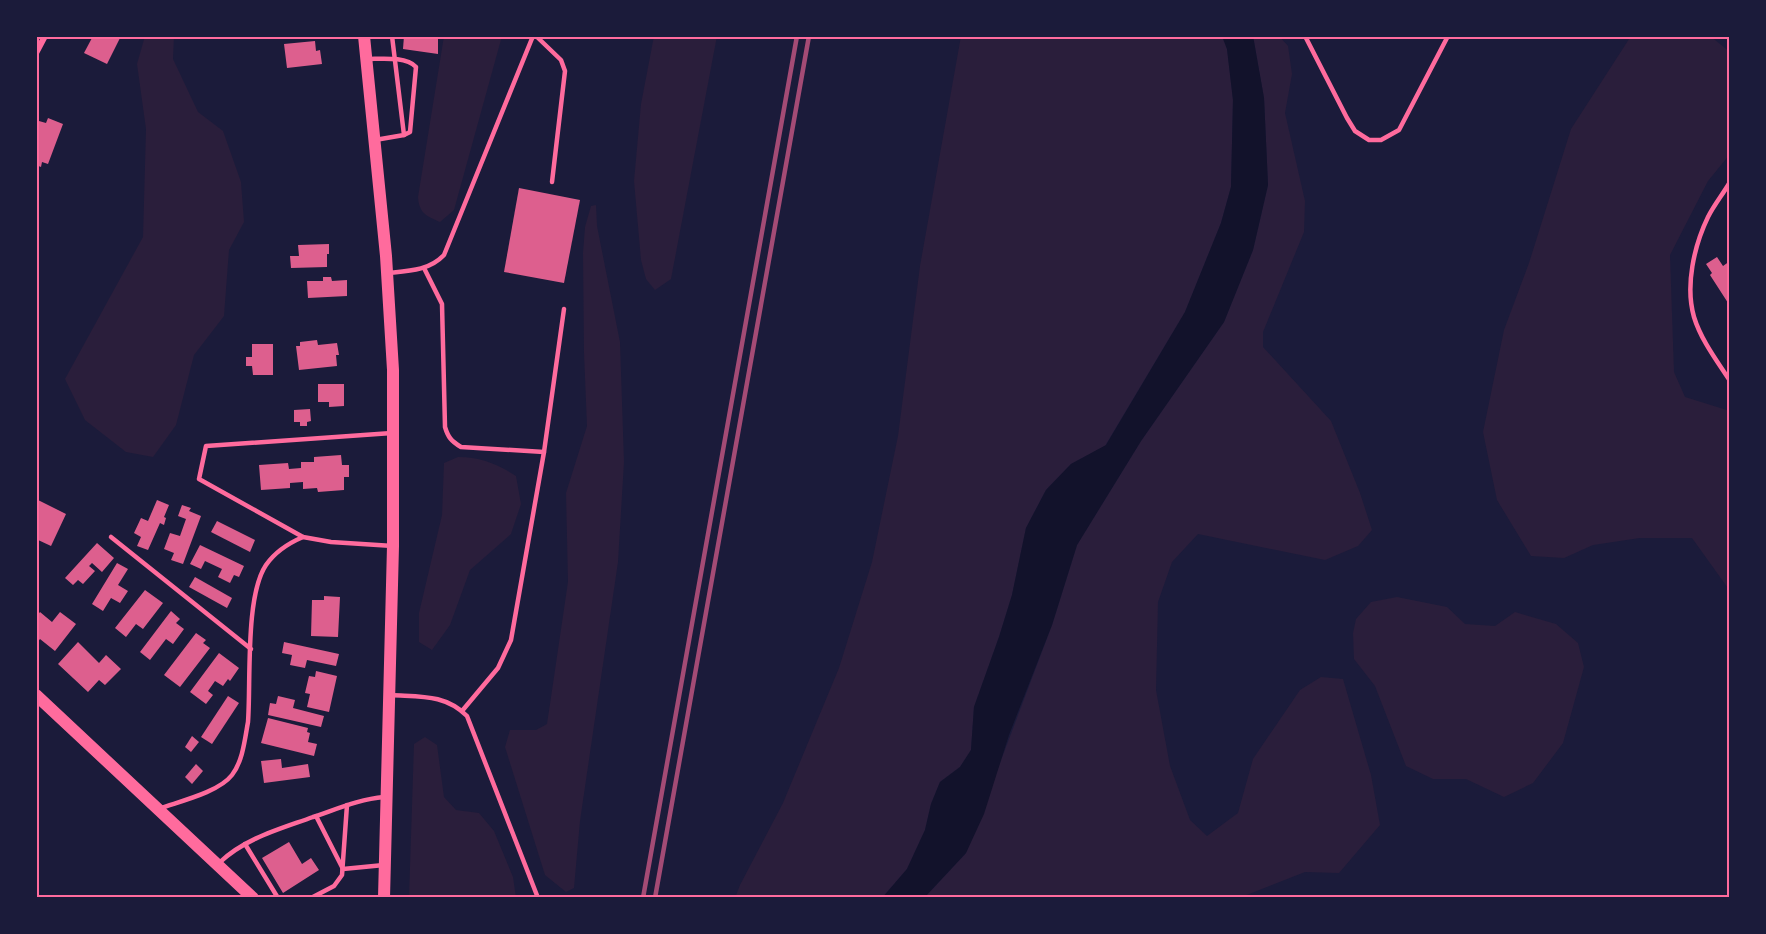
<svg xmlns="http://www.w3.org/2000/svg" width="1766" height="934" font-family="'Roboto Condensed',sans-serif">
  <rect width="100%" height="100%" fill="#1b1b3a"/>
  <g fill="#2a1e3b">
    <path d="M145,36H174L173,59L198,112L223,131L241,182L244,222L229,250L224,316L194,355L176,425L153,457L126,452L85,420L65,379L143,237L146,129L137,64Z"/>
    <path d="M444,36H502L454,210L440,222C426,216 419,213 418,197Z"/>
    <path d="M654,36H717L671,279L655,290L646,279L641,260L634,181L641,104Z"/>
    <path d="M961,36H1222L1227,49L1233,100L1231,187L1221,223L1185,312L1105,446L1071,464L1046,490L1026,528L1012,595L999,637L974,707L971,750L960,767L940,782L931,804L925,830L907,869L882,898H735L740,885L783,803L839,668L872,562L898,436L920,266Z"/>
    <path d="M1253,36H1279L1288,46L1292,74L1285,113L1305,201L1304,232L1263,332V347L1331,421L1360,493L1372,530L1358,546L1325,560L1198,534L1172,562L1158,602L1156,690L1170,766L1190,820L1207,836L1238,813L1253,759L1300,690L1321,677L1343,679L1371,775L1380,825L1339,873L1305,872L1239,898H924L966,853L1052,625L1077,545L1141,441L1224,322L1253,250L1268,185L1264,98Z"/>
    <path d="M1631,36H1710L1730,52V154L1708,181L1670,255L1674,372L1685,397L1730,411V591L1692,538H1640L1593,545L1564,558L1531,556L1497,500L1483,432L1504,330L1529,263L1571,129Z"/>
    <path d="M596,205L597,226L620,342L624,462L618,562L580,821L574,888L566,892L545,875L505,747L510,730H536L547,724L568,582L566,493L587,426L584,353L583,253L585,227L591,206Z"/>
    <path d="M458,457C481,457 497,464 516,476L521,504L511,534L470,570L450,625L432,650L419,642V613L442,515L444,463Z"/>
    <path d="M1397,597L1447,607L1465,624L1495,626L1515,612L1556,624L1578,643L1584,667L1563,743L1533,783L1504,797L1466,779H1433L1406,766L1375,686L1354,659L1353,633L1356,619L1371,602Z"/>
    <path d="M425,737L437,745L444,797L456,810L479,813L494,831L513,877L516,898H409L414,744Z"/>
  </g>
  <path fill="#12122b" d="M1222,36H1253L1264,98L1268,185L1253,250L1224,322L1141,441L1077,545L1052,625L1009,735L984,814L966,853L924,898H882L907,869L925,830L931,804L940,782L960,767L971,750L974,707L999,637L1012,595L1026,528L1046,490L1071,464L1106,445L1185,312L1221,223L1231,187L1233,100L1227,49Z"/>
  <g fill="#dd5f8e">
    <path d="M93,36H121L107,64L84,53Z"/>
    <path d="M404,36H438V54L403,49Z"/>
    <path d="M315,41L316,51L320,50L322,64L287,68L284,44Z"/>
    <path d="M48,118L63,124L48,164L42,162L41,167L36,165V129L39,121L46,123Z"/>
    <path d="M519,188L580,200L564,283L504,272Z"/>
    <path d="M329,244V254H327V267L291,268L290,256H299L298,245Z"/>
    <path d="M1717,257L1723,266L1730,261V306L1710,275L1712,273L1706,264Z"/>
    <path d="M323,277H331L332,281L347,280V296L308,298L307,281H323Z"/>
    <path d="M317,340L318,345L337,343L339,355H336L337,366L299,370L296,346H300V342Z"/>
    <path d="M252,344H273V375H253L252,366H246V357H252Z"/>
    <path d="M318,384H344V406L329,407V402H318Z"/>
    <path d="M310,409L311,421L307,422V426H300V422H294V410Z"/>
    <path d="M341,455L342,465H349V477H344V490L318,492L317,488L303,489V482L290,483V488L261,490L259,465L288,463L289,469L301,468V462H314V457Z"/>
    <path d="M36,499L66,514L51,546L36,539Z"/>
    <path d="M157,500L169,505L164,517L166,518L164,525L160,523L148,550L137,546L141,537L134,533L141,518L148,521Z"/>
    <path d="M182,505L191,508L189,511L201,516L183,564L171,560L174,553L164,549L170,533L180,536L186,519L178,516Z"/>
    <path d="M217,521L255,540L250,552L211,532Z"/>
    <path d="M97,543L114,558L102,572L92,563L89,566L95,571L83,584L78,580L73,585L65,578Z"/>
    <path d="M200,545L244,566L239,577L234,575L230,583L218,577L222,569L205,561L201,569L190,564Z"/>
    <path d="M117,563L128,569L118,585L128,591L120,603L111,598L103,611L92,604Z"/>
    <path d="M195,577L232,598L227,608L189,587Z"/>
    <path d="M145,590L163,603L143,629L136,624L126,637L115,628Z"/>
    <path d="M324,596L340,597L338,637L311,636L312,600H324Z"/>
    <path d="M171,611L180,619L176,623L184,629L173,644L166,639L150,660L140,652Z"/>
    <path d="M40,612L52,622L60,612L76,624L55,651L40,639L36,644V617Z"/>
    <path d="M196,633L206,640L203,643L210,648L180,687L164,675Z"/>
    <path d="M78,642L99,663L106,655L121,669L105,685L99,680L88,692L58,664Z"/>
    <path d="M284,642L339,654L336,666L307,660L305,668L290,665L292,655L282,653Z"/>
    <path d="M219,653L239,668L230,681L228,679L223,686L215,681L208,691L213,695L206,704L190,692Z"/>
    <path d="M316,671L337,676L329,712L307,707L310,694L305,693L309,676L315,677Z"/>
    <path d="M228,696L239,703L212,744L201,737Z"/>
    <path d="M278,696L295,700L293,708L324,716L321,727L268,715L270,703L276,704Z"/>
    <path d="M268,718L308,728L307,732L310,733L308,742L317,744L314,756L261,743Z"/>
    <path d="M192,736L199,742L191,752L185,747Z"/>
    <path d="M281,759L282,768L308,764L310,777L264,783L261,761Z"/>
    <path d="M196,764L203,771L192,784L185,777Z"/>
    <path d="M289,842L302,864L311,858L319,870L283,893L262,858Z"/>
  </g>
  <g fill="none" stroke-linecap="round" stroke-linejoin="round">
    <g stroke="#ff6b9d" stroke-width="4.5">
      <path d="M536,36L561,60L565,71L552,182"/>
      <path d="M1305,36L1347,118L1355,131L1369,140H1381L1399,130L1448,36"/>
      <path d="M367,59C381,59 406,56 416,67L410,132L404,135"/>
      <path d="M375,140L404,135L392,36"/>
      <path d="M1730,182C1723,194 1714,205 1708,217C1694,246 1685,286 1694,317C1701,340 1717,361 1730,381"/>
      <path d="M424,268L442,304L445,427C448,437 451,441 461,447L544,452"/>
      <path d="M387,273C408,271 429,271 444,255L533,36"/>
      <path d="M392,433L206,446L199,479L303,537L331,542L393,546"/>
      <path d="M111,537L251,649"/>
      <path d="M391,695C420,697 445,694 467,716L538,898"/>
      <path d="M462,711L498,668L511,640L544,452L564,309"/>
      <path d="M161,808C181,801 219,792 232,775C243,761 245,738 248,722C251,682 245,596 266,565C275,552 289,543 303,537"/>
      <path d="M316,816L343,869L384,865"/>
      <path d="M245,844L278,898"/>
      <path d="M219,863C245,838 280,829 313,817C337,809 360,799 384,797"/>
      <path d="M311,898L334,886L342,875L347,805"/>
    </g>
    <path stroke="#ff6b9d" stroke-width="6" d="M36,53L45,36"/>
    <g stroke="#ff6b9d" stroke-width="12">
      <path d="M364,36L386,256L393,370V546L384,898"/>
      <path d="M36,695L253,898"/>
    </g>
    <g stroke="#a44b75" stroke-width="4.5">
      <path d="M643,898L797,36"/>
      <path d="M655,898L809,36"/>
    </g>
  </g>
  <rect width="1766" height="934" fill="none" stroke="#1b1b3a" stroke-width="75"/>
  <rect x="38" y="38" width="1690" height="858" fill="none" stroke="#ff6b9d" stroke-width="2"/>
</svg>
